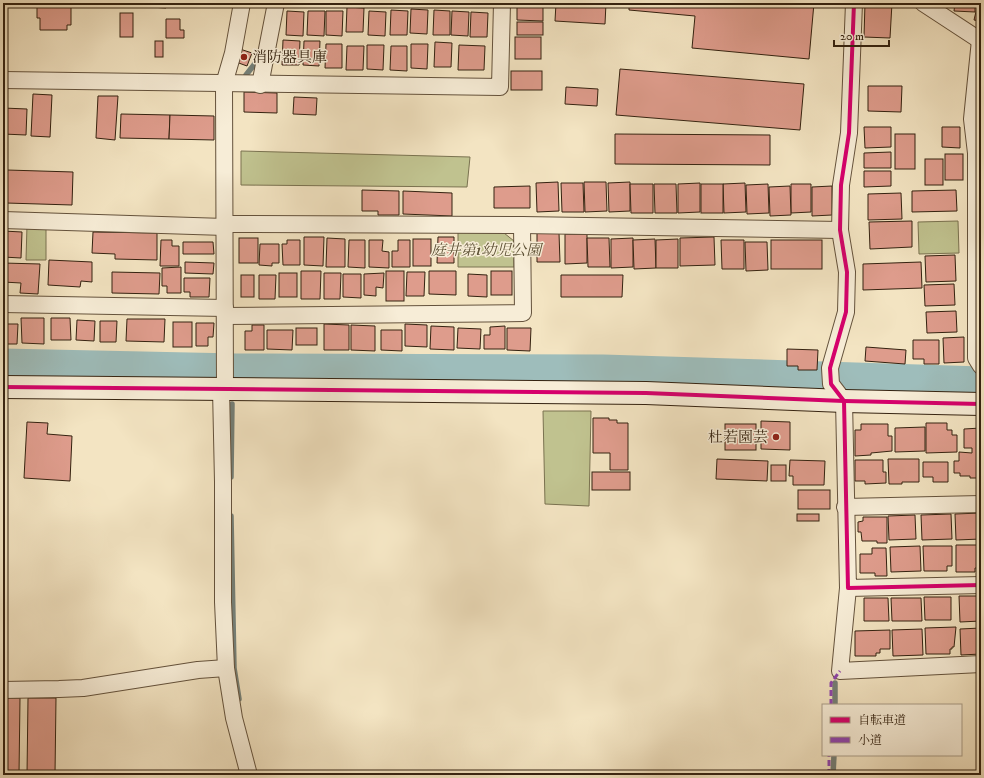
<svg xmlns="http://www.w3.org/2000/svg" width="984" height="778" font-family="'IM FELL DW Pica','Noto Serif JP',serif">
  <rect width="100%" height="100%" fill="#f3e4c2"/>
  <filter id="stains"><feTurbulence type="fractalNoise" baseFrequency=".005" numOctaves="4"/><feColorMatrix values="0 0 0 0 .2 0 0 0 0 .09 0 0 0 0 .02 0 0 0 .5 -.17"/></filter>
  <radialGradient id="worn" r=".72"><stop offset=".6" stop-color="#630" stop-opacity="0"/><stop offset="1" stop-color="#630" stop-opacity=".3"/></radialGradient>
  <g fill="#c0c28f" stroke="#7a7250">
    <path d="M241,151L470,157L467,187L241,185Z"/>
    <path d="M958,221L959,253L919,254L918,222Z"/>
    <path d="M27,225H46V260H26Z"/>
    <path d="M458,232L504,233L514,241V267H458Z"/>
    <path d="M543,411H591L589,506L545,504Z"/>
  </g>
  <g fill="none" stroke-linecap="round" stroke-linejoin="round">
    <g stroke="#747f77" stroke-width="5.5">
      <path d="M246,75L257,61L258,56"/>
      <path d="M231,477L232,404"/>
      <path d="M231,516L234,668L239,699"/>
      <path d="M835,705V683"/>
      <path d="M833,775L834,755"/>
    </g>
    <path stroke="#9ebdbb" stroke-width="33" d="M3,365L236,370L603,371L981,383"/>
  </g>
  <g fill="#de9c8c" stroke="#342210">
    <path d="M37,3H71V25H67V30H40V18H37Z"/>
    <rect x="118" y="3" width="10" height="2"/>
    <rect x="139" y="3" width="10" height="4"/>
    <path d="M150,3H167L166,8L150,7Z"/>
    <path d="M556,3H606L605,24L555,21Z"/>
    <path d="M629,3H814L809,59L692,48L695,16L629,10Z"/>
    <path d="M865,3H892L890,38L864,37Z"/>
    <path d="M955,3H975V12L954,11Z"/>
    <path d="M978,3H981V21L974,20Z"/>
    <path d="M517,4L543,5V21L517,20Z"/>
    <path d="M347,7L364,8L363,32H346Z"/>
    <path d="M411,9L428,10L427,34L410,33Z"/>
    <path d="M391,10L408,11L407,35H390Z"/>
    <path d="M434,10L450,11V35H433Z"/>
    <path d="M287,11L304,12L303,36L286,35Z"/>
    <path d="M308,11H325L324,36L307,35Z"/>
    <path d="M326,11H343L342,36L326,35Z"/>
    <path d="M369,11L386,12L385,36L368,35Z"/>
    <path d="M452,11L469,12L468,36L451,35Z"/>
    <path d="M471,12L488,13L487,37H470Z"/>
    <rect x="120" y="13" width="13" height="24"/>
    <path d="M166,19H180V30H184V38H166Z"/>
    <rect x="517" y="22" width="26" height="13"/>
    <rect x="515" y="37" width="26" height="22"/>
    <path d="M283,40L300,41L299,65H282Z"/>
    <rect x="155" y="41" width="8" height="16"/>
    <path d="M304,41H320L319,66L303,65Z"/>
    <path d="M435,42L452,43L451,67H434Z"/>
    <path d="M326,44H342V68H325Z"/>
    <path d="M411,44H428L427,69L411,68Z"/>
    <path d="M367,45H384L383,70L367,69Z"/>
    <path d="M459,45L485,46L484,70H458Z"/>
    <path d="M347,46H364L363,70H346Z"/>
    <path d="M391,46H407V71L390,70Z"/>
    <path d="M240,49L252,53L247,66L236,62Z"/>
    <path d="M620,69L804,84L800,130L616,115Z"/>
    <rect x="511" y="71" width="31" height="19"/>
    <path d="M868,86H902L901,112L868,111Z"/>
    <path d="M566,87L598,89L597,106L565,104Z"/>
    <path d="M244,92L277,93V113L244,112Z"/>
    <path d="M33,94L52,95L50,137L31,136Z"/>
    <path d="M98,96H118L115,140L96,138Z"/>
    <path d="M294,97L317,98L316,115L293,114Z"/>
    <path d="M3,108L27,109L26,135L3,134Z"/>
    <path d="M121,114L170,115L169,139L120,138Z"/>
    <path d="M170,115L214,116V140L169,139Z"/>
    <path d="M864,127H891V147L865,148Z"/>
    <path d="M942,127H960V148L942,147Z"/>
    <path d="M615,134L770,135V165L615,164Z"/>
    <rect x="895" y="134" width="20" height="35"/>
    <path d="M891,152V168H864V153Z"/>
    <rect x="945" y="154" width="18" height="26"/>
    <rect x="925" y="159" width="18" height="26"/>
    <path d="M7,170L73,172L72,205L6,203Z"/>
    <path d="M864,171H891V186L864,187Z"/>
    <path d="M558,182L559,211L537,212L536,183Z"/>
    <path d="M584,182H606L607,211L585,212Z"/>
    <path d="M630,182V211L609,212L608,183Z"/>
    <path d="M561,183H583L584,212H562Z"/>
    <path d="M700,183V212L678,213V184Z"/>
    <path d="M745,183L746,212L724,213L723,184Z"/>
    <path d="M630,184H653V213H631Z"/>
    <path d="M654,184H676L677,213H655Z"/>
    <rect x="701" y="184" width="22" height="29"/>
    <path d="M768,184L769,213L747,214L746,185Z"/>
    <path d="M791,184H811V212L791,213Z"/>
    <path d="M530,186V208H494V187Z"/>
    <path d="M790,186L791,215L770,216L769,187Z"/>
    <path d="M832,186V215L812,216V187Z"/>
    <path d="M362,190L399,191V215H378V211H362Z"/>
    <path d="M956,190L957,211L912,212V191Z"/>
    <path d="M403,191L452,193V216L403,214Z"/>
    <path d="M901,193L902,219L868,220V194Z"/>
    <path d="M912,221V247L870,249L869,222Z"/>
    <path d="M3,231L22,232L21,258L3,257Z"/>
    <path d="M93,232L157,233V260L115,259V254L92,253Z"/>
    <path d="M537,233H559L560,262H537Z"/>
    <path d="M565,234H587V263L565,264Z"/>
    <path d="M304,237H324L323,266L304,265Z"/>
    <path d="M438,237H454V263H437Z"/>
    <path d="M714,237L715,265L680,266V238Z"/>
    <rect x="239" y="238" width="19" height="25"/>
    <path d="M327,238L345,239V267H326Z"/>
    <path d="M587,238H609L610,267H588Z"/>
    <path d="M633,238V267L611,268V239Z"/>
    <rect x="413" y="239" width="18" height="27"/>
    <path d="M655,239L656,268L634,269L633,240Z"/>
    <path d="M678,239V268H656V240Z"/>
    <path d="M161,240H172V246H179V266H160Z"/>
    <path d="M287,240H300V265H283L282,244H287Z"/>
    <path d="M349,240H365V268L348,267Z"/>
    <path d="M369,240H383L382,251L389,252V268L369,267Z"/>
    <path d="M398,240H410V267H392V251H398Z"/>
    <path d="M721,240H744V269H722Z"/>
    <rect x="771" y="240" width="51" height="29"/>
    <path d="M183,242H213L214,254H183Z"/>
    <path d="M745,242H767L768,270L746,271Z"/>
    <path d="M260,244H279V263H272V266L259,265Z"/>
    <path d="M955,255L956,281L926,282L925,256Z"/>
    <path d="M49,260L92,262V282L81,281L80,287L48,285Z"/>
    <path d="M185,262L214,263L213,274L185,273Z"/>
    <path d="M921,262L922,288L863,290V264Z"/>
    <path d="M3,263L40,264L38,294L20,293L21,283L3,282Z"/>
    <path d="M181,267V293H167V286H162V268Z"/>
    <path d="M301,271H321L320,299H301Z"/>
    <rect x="386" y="271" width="18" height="30"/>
    <path d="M429,271H456V295L429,294Z"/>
    <rect x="491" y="271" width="21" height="24"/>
    <path d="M112,272L160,273L159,294L112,293Z"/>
    <path d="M407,272H425L424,296H406Z"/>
    <rect x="279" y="273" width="18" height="24"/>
    <path d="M324,273H341L340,299H324Z"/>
    <path d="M384,273L383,288L376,287V296L364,295V274Z"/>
    <path d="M343,274H361V298L343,297Z"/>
    <path d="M468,274L487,275V297L468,296Z"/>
    <rect x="241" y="275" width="13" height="22"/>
    <path d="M259,275H276L275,299H259Z"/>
    <path d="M561,275H623L622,297H561Z"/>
    <path d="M184,278H210L209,297H190V292H184Z"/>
    <path d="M954,284L955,305L925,306L924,285Z"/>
    <path d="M956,311L957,332L927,333L926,312Z"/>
    <path d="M21,318H44V344L22,343Z"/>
    <path d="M51,318H70L71,340H51Z"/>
    <path d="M127,319H165L164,342L126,341Z"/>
    <path d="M77,320L95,321L94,341L76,340Z"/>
    <path d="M100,321H117L116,342H100Z"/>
    <rect x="173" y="322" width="19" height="25"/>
    <path d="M196,323H214L213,337H208V346H196Z"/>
    <path d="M3,324H18L17,344H3Z"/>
    <path d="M324,324L349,325V350H324Z"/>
    <path d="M405,324L427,325V347L405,346Z"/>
    <path d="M252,325H264V350H245V331H252Z"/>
    <path d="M351,325L375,326V351L351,350Z"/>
    <path d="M431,326L454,327V350L430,349Z"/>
    <path d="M505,326V349H484V335H490V327Z"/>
    <rect x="296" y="328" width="21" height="17"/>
    <path d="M458,328L481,329L480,349L457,348Z"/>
    <path d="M507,328H531L530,351L507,350Z"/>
    <path d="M267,330H293L292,350L267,349Z"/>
    <path d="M381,330H402V351L381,350Z"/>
    <path d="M964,337V362L944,363L943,338Z"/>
    <path d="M913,340H939V364H924V359H913Z"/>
    <path d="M866,347L906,350L905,364L865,361Z"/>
    <path d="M787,349L818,350L817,370H798V366H787Z"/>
    <path d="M593,418H609V420H617V423H628V470H610V453H593Z"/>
    <path d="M761,421L790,422V450L761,449Z"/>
    <path d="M27,422L48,423L47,434L72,436L70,481L24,478Z"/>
    <path d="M926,423H947V430H952V435H957V452L926,453Z"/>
    <rect x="725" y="424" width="31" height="26"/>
    <path d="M861,424H888V436H892V451L871,453V455L855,456V430H861Z"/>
    <path d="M925,427V451L895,452V428Z"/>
    <path d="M981,428V478H970V476H960V473H954V461H959V452L972,453V448H964V429Z"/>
    <path d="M717,459L768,461L767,481L716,479Z"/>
    <path d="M888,459H919V482H902V484H889Z"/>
    <path d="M790,460L825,461L824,485H793V476H789Z"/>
    <path d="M855,460H883V472H886V483L865,484V481H855Z"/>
    <path d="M923,462H948V482H933V477H923Z"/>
    <rect x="771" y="465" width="15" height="16"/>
    <rect x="592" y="472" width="38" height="18"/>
    <rect x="798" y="490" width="32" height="19"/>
    <path d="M981,513V539L956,540L955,514Z"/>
    <rect x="797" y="514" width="22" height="7"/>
    <path d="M951,514L952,539L922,540L921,515Z"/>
    <path d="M915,515L916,539L889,540L888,516Z"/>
    <path d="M863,517H887V543H877V541H862L861,532H858V522L863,521Z"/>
    <path d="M956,545H981V568H975V572H956Z"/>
    <path d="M920,546L921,571L891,572L890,547Z"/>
    <path d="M923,546H952V566H947V571H924Z"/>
    <path d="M872,548H886L887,576H875V573H860V554H872Z"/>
    <path d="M959,596H981V621L960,622Z"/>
    <path d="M924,597H951V620H925Z"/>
    <path d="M864,598H888L889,621H864Z"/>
    <path d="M891,598H921L922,621H892Z"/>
    <path d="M956,627L954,647H952V649H950V654H926L925,628Z"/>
    <path d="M981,628V654L961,655L960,629Z"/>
    <path d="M922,629L923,655L893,656L892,630Z"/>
    <path d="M890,630V649H880V653H876V656H855V631Z"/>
    <path d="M3,698H20L19,775H3Z"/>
    <path d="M28,698H56L55,775H27Z"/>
  </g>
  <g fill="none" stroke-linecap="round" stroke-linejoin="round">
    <defs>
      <g id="street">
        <path d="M854,3L849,133L841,185L840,230L847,272L846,312L830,368L831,384L844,401L848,588L981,585"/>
        <path d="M923,3L981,41"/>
        <path d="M980,40L972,119L976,153V358L981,366"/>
        <path d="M3,80L500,87L502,3"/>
        <path d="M260,85L276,3"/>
        <path d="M3,220L225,227"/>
        <path d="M225,224L522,225L840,230"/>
        <path d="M3,304L225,308"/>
        <path d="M225,316L523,313L522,225"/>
        <path d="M221,389L223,482V602L226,668L234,718L249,775"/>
        <path d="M225,389L224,84L233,53L242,3"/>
        <path d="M845,507L981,504"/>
        <path d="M848,588L840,671L981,664"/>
        <path d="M3,690L59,689L83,688L198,670L226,668"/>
      </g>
      <path id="secondary" d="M3,387L646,393L844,401L981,404"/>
    </defs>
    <use href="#street" stroke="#64523c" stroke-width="18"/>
    <use href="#secondary" stroke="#342210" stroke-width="24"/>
    <use href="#street" stroke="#f7edd7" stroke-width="16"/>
    <use href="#secondary" stroke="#f7edd7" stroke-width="22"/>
    <g stroke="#8e44ad" stroke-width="3" stroke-dasharray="6 3" stroke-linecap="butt">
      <path d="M831,705V683L840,671"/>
      <path d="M829,775V755"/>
    </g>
    <defs>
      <g id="cycleway">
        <path d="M854,3L849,133L841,185L840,230L847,272L846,312L830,368L831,384L844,401L848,588L981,585"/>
        <path d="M3,387L646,393L844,401L981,404"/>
      </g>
    </defs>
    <use href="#cycleway" stroke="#f7edd7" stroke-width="6"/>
    <use href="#cycleway" stroke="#d6006c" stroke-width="4"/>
  </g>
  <g fill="#8f2418" stroke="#f7edd7" stroke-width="1.5">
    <circle cx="244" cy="57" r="4"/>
    <circle cx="776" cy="437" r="4"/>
  </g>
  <g text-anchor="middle" stroke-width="3" stroke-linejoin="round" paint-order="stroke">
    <g font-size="15" fill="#342210" stroke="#f7edd7" text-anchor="start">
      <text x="252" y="62">消防器具庫</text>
      <text x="768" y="442" text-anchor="end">杜若園芸</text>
    </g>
    <g font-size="15" font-style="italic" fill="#5e5236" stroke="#f7edd7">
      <text x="486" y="255">庭井第1幼児公園</text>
    </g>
  </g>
  <rect width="984" height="778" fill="none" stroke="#f3e4c2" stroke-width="16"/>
  <rect x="4" y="4" width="976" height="770" fill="none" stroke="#342210" stroke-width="2"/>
  <rect x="8" y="8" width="968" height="762" fill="none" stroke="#342210"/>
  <rect x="822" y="704" width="140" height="52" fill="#f7edd7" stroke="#a99c87"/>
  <rect x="830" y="717" width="20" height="6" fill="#d6006c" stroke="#a99c87"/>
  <text x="858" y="724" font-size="12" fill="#342210">自転車道</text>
  <rect x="830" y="737" width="20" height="6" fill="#8e44ad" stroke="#a99c87"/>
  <text x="858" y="744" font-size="12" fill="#342210">小道</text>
  <path d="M834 40v6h55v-6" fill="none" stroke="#342210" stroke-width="2"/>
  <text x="840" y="40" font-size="12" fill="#342210" stroke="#f7edd7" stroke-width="3" paint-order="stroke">20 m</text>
  <rect width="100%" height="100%" filter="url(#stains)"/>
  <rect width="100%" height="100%" fill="url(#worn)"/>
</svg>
